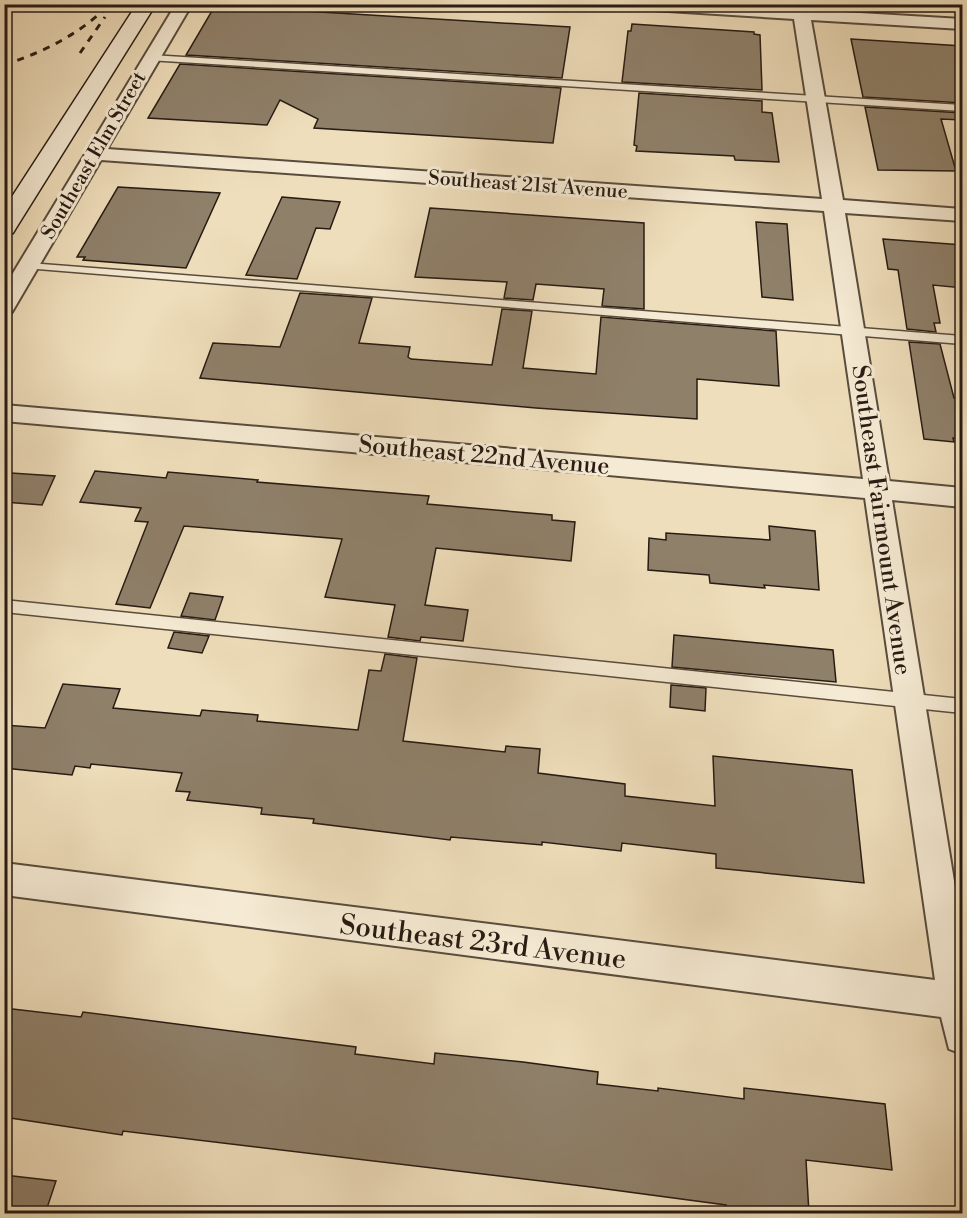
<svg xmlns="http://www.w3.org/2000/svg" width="967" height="1218" font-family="'Libre Bodoni',serif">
  <rect width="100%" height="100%" fill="#efdebb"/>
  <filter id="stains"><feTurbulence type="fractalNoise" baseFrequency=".00333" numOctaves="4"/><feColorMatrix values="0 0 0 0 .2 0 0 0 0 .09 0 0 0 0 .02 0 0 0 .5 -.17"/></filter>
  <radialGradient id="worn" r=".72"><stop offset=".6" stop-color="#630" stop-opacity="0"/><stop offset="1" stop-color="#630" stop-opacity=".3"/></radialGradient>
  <g fill="#8f806a" stroke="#271b13" stroke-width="1.5">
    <path d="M216,4L272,7L271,9L570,27L562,78L186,55Z"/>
    <path d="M632,24L754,32V34L760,35L762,90L622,82L628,31H631Z"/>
    <path d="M851,39L963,46V103L863,97Z"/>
    <path d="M180,64L561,88L553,143L314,128L318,119L280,100L267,125L148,118Z"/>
    <path d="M639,93L762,101V112L772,113L779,162L735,160L734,156L636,151L637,146L634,145Z"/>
    <path d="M865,107L963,113V120L941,119L956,171L878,170Z"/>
    <path d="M118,187L220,193L186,268L83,260L85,257H77Z"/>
    <path d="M282,197L340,202L330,229L316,228L297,279L246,275Z"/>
    <path d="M430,208L644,223V309L602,306L604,289L536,284L533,300L504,298L507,282L415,277Z"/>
    <path d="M756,222L787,224L793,300L762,297Z"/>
    <path d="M883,239L963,245V288L933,285L940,323H934L936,332L907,329L898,270L888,269Z"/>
    <path d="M300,293L372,298L359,343L410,347L408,357L411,359L492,365L502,309L532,311L523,368L596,374L601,317L776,331L779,386L697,379V419L536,408L200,378L213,343L280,347Z"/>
    <path d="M909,342L940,344L954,398H958L963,418V439L953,438L954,442L924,439Z"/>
    <path d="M95,471L166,478L168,472L258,480L257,482L429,496L427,504L552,515V520L575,522L571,561L436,548L425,605L468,610L463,641L421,637L420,641L388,637L395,605L325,597L342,539L184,526L150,608L116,604L148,522L135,521L141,508L80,502Z"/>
    <path d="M11,473L55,476L42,505L4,502V485Z"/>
    <path d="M769,526L815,531L819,590L764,585L765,588L710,583L709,575L648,570L649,538L666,540V533L770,540Z"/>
    <path d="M190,593L223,597L215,620L181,616Z"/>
    <path d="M174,632L209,636L202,653L168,648Z"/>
    <path d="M674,635L833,650L836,682L672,667Z"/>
    <path d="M385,654L417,658L403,741L505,752L506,746L540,749L538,773L625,784V796L715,806L713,756L852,770L864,883L716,868V854L622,843L621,851L542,842V845L451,837L450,840L313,823L314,819L261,814L262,808L187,800L190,792L176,791L182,773L91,764L90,768L75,766L72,775L4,768V725L45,728L63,684L120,689L113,708L200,716L202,710L258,715L257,721L358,730L369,670L381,671Z"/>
    <path d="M671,685L706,688L705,711L670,707Z"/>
    <path d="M4,1008L81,1017L83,1012L356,1047L355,1054L434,1064L435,1053L523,1062L598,1072L597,1084L658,1091V1088L744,1099V1088L885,1104L892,1170L806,1160L809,1214H727L726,1205L591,1187L123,1131L122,1135L4,1117Z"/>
    <path d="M4,1175L56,1181L45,1214H4Z"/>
  </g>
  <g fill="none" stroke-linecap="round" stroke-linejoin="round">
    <defs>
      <g id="lane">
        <path d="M151,55L962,105V111L148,60V56Z"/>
        <path d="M29,263L962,336V344L25,268V264Z"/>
        <path d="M4,600L962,699V713L4,612Z"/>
      </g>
      <path id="street" d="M176,4H192L107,149L822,199L794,19L636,9L628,4H724L793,9L792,4H808L809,10L962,19V29L811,20L843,200L962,209V221L845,213L889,481L962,488V507L892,500L962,930V1054L949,1049L941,1017L4,895V863L935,980L865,498L4,421V405L863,479L824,211L101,160L15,307L12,312L4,314V288Z"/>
      <path id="secondary" d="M137,4H156L16,228L13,233L4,235V209Z"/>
    </defs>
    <use href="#lane" stroke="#594c3d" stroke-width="3"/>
    <use href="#street" stroke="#594c3d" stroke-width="4"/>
    <use href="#secondary" stroke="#271b13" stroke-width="3"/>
    <use href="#lane" fill="#f5ead3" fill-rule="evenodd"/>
    <use href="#street" fill="#f5ead3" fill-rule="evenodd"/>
    <use href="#secondary" fill="#f5ead3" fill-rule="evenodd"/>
    <g stroke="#271b13" stroke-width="3" stroke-dasharray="7 7" stroke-linecap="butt">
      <path d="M80,53L105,17"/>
      <path d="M4,65C44,52 80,34 110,4"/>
    </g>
  </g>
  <g text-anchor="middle" stroke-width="6" stroke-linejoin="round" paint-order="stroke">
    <g font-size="20" fill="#271b13" stroke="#f5ead3">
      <text transform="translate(93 155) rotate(-60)" y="7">Southeast Elm Street</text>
      <text transform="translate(528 184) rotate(4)" y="7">Southeast 21st Avenue</text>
    </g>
    <g font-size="24" fill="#271b13" stroke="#f5ead3">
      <text transform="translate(484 455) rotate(5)" y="8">Southeast 22nd Avenue</text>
      <text transform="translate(882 520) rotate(82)" y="8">Southeast Fairmount Avenue</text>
    </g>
    <g font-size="28" fill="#271b13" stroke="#f5ead3">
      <text transform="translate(483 941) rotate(7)" y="10">Southeast 23rd Avenue</text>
    </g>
  </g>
  <rect width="967" height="1218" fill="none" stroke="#efdebb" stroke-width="24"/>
  <rect x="6" y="6" width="955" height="1206" fill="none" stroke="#271b13" stroke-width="3"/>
  <rect x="12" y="12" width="943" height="1194" fill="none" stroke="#271b13" stroke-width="1.5"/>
  <rect width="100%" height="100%" filter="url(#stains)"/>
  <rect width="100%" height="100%" fill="url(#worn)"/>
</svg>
